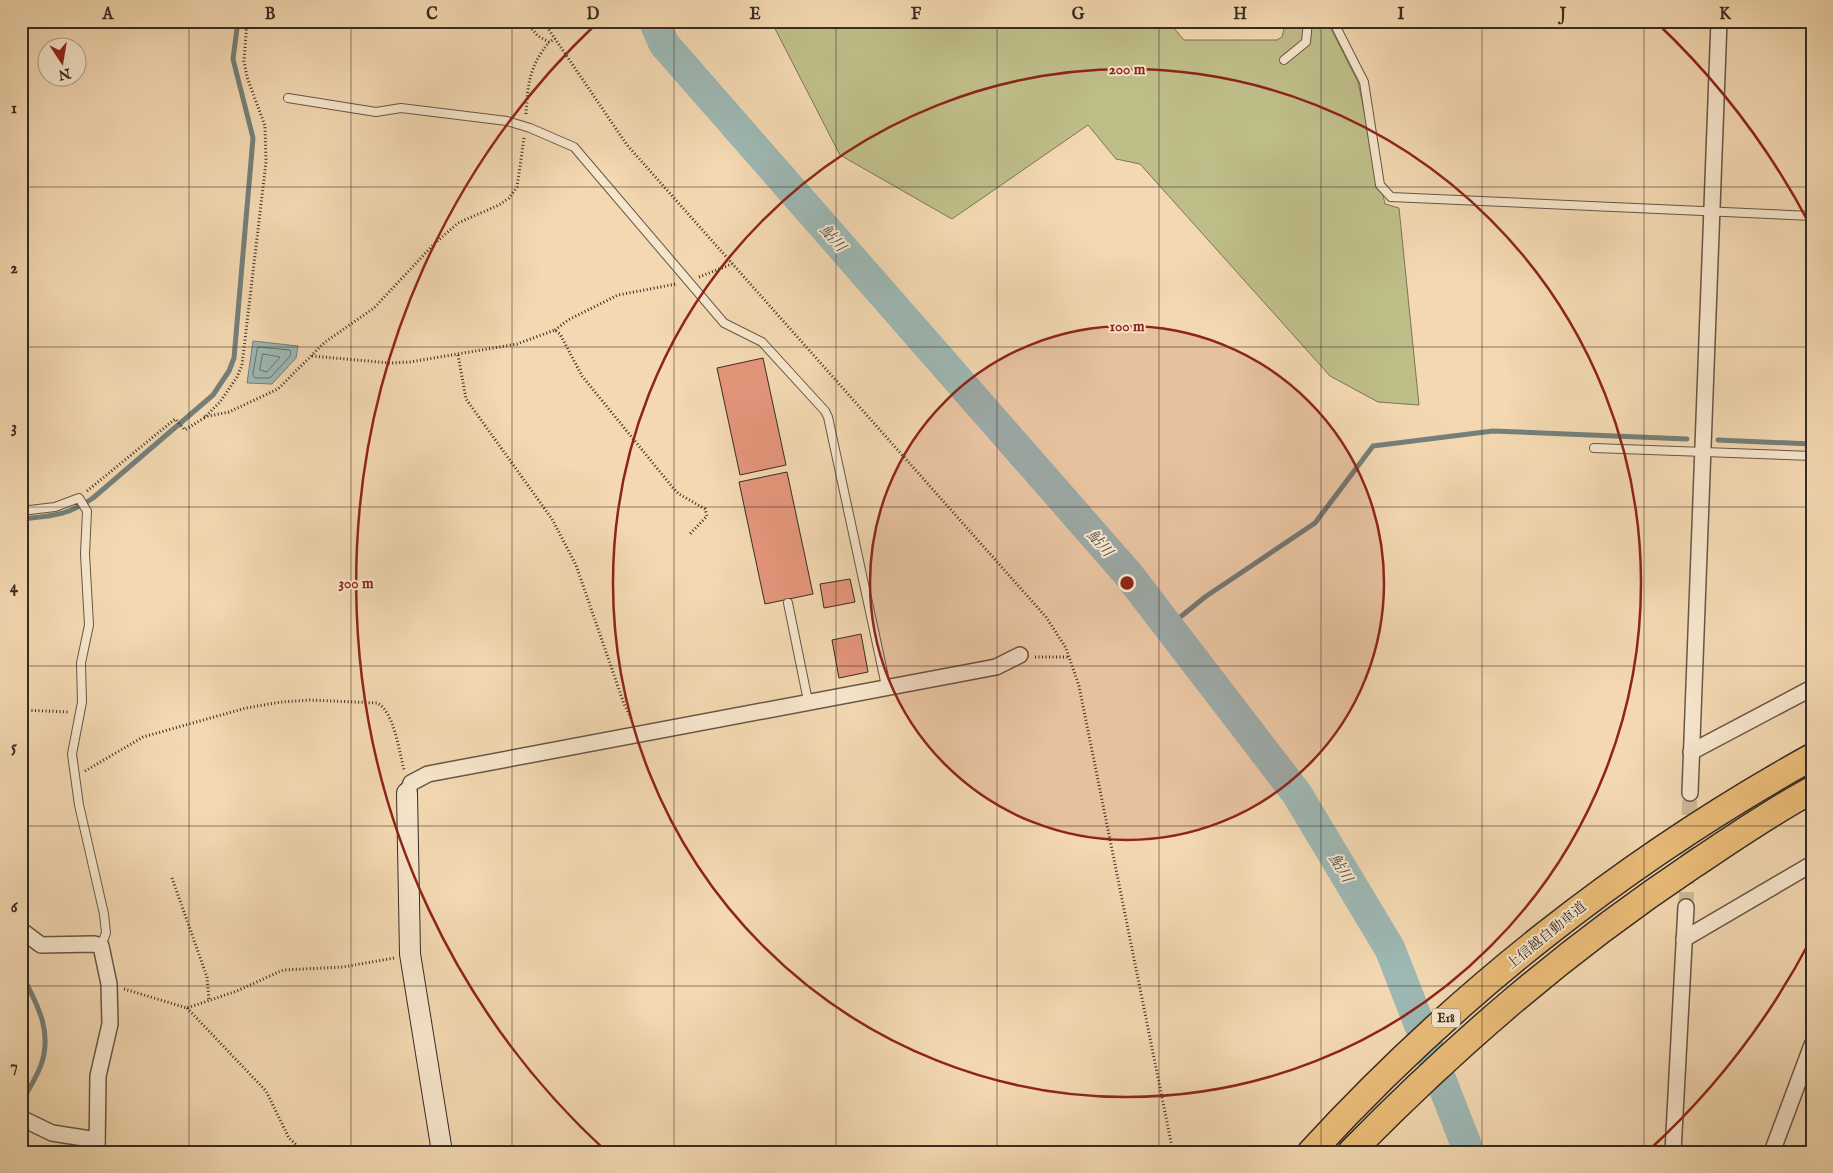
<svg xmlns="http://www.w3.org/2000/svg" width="1833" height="1173" font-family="'IM FELL English','Noto Serif JP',serif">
  <rect width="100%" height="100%" fill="#f3d8b1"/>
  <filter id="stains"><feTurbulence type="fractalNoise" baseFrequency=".004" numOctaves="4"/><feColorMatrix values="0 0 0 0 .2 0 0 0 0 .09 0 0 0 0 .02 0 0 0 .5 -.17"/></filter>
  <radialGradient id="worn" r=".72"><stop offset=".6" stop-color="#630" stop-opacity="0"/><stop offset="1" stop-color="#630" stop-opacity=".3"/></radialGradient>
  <path fill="#bfbe89" stroke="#7b7556" d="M771,21H1168L1184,40H1277L1282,37L1286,21H1327L1358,82L1385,204L1399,208L1419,405L1378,402L1330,376L1140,164L1116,159L1088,125L952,219L840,155Z"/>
  <path fill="#9db8b4" stroke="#74807a" d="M253,341L298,346L296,358L272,384L247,383Z"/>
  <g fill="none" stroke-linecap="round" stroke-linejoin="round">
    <g stroke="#6a726c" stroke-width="1">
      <path d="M258,347L290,350L291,355L270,378H255L253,375Z"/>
      <path d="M263,354L280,357L267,372L260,370Z"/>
    </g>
    <g stroke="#74807a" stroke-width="5">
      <path d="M1718,440L1812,444"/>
      <path d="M21,519C51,516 67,516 93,498L213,395L229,371L234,358L253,138L233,59L238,21"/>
      <path d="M1168,627L1205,597L1315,523L1373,446L1493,431L1687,439"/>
      <path d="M21,973C37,1004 53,1031 41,1065C36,1079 27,1091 21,1104"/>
    </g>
    <path stroke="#9db8b4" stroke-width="31" d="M654,21L664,44L1128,574L1297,794L1390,949L1469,1152"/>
  </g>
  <g fill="#e5967c" stroke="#372c24">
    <path d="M763,358L786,465L740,475L717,368Z"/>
    <path d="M787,472L813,594L765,604L739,482Z"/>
    <path d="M850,579L855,602L824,608L820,584Z"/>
    <path d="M861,634L868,672L839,678L832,640Z"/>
  </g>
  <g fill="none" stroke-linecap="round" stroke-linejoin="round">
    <path stroke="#cdb695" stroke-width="15" stroke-dasharray="15 8" stroke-linecap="butt" d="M1686,907L1690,793"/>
    <defs>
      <g id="lane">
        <path d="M1333,21L1364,82L1380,185L1391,197L1812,216"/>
        <path d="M1284,60L1306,42L1308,21"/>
        <path d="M288,98L376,112L401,108L507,121L530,128L574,147L724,323L762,342L825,411L828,417L886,686"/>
        <path d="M1594,448L1812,456"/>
        <path d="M21,511L55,507L79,498L87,511L85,554L89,625L81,663L82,702L72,754L79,805L104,914L106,933L101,946"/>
        <path d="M788,603L808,701"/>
      </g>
      <g id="street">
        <path d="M1691,752L1812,688"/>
        <path d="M407,793L411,783L428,774L996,667L1020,655"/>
        <path d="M1690,793L1719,21"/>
        <path d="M21,930L41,945L94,944L101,946L109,984L110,1024L98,1076L97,1152"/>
        <path d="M1684,939L1812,864"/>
        <path d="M21,1118L52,1133L97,1140"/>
        <path d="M1673,1152L1686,907"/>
        <path d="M1772,1152L1812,1045"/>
      </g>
      <path id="secondary" d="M407,793L410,954L442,1152"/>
      <g id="highway">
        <path d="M1311,1152C1455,995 1626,860 1812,757"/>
        <path d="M1351,1152C1458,1043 1566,950 1693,865C1732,839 1771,812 1812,790"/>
      </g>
    </defs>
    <use href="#lane" stroke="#665747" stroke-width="10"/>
    <use href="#street" stroke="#665747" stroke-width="18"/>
    <use href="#secondary" stroke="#372c24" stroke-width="22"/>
    <use href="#highway" stroke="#372c24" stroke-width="29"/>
    <g stroke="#372c24" stroke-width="3" stroke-dasharray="1 2.5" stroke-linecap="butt">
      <path d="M525,21L538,36L549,42L555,39"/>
      <path d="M543,21L627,145L1046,617L1066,648L1079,686L1173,1152"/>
      <path d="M526,114C528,82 529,68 549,42"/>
      <path d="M699,277L732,264"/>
      <path d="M555,330L568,320L618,295L676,284"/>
      <path d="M458,355L466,399L552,519L576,565L624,704L632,720"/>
      <path d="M312,356L390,363L410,362L517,344L555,330L560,334L582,376L674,489L679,494L705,509L707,516L689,535"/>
      <path d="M204,417L229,412L278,389L325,342L374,308L434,244L458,223L499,205L509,198L517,187L524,138"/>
      <path d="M87,491L175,419L185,430L204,418L220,402L237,377L242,365L266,162L265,126L247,77L244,61L247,21"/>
      <path d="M1035,657H1070"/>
      <path d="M21,710L69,712"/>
      <path d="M85,771L143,737L246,708L281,702L309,700L377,703C394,711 399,751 404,770"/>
      <path d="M172,878L207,977L209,1001"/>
      <path d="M124,989L187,1008L237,991L283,970L343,967L394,958"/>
      <path d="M187,1008L266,1091L289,1138L301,1149L308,1152"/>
    </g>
    <use href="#lane" stroke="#f7e6cc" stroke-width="8"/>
    <use href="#street" stroke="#f7e6cc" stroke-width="15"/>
    <use href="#secondary" stroke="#f7e6cc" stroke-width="20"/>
    <use href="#highway" stroke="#eabc78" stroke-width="26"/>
  </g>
  <path fill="none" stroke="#372c24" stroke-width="1" stroke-opacity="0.55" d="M189,21V1152M351,21V1152M512,21V1152M674,21V1152M836,21V1152M997,21V1152M1159,21V1152M1321,21V1152M1482,21V1152M1644,21V1152M21,187H1812M21,347H1812M21,507H1812M21,666H1812M21,826H1812M21,986H1812"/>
  <circle cx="1127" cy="583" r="257" fill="#8f2418" fill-opacity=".12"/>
  <g fill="none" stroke="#8f2418" stroke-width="2.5">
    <circle cx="1127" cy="583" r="257"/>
    <circle cx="1127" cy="583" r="514"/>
    <path d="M1811 939A771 771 0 0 1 1648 1151M606 1151A771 771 0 0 1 596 24M1658 24A771 771 0 0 1 1811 227"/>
  </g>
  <g text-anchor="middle" stroke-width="4" stroke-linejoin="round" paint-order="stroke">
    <rect fill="#f7e6cc" stroke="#716456" stroke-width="1" x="1432" y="1008.5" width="28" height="19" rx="4"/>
    <g font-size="12" font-weight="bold" fill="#372c24">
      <text x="1446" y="1022">E18</text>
    </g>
    <g font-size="14" fill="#372c24" stroke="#f7e6cc">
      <text transform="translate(1546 935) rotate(-39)" y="5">上信越自動車道</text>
    </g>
    <g font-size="15" font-style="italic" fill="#504f48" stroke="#f7e6cc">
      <text transform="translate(833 238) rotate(49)" y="5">鮎川</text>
      <text transform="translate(1100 543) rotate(49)" y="5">鮎川</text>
      <text transform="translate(1341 868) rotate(59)" y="5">鮎川</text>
    </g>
  </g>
  <circle cx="1127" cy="583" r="8" fill="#8f2418" stroke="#f7e6cc" stroke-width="2.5"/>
  <g font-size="15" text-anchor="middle" font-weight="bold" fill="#8f2418" stroke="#f7e6cc" stroke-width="4" stroke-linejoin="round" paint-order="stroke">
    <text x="1127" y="74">200 m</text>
    <text x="1127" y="331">100 m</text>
    <text x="356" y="588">300 m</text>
  </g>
  <rect width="1833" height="1173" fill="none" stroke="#f3d8b1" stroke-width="55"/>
  <g transform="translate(62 62) rotate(168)"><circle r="24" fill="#f7e6cc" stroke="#aa9c89"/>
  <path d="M0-4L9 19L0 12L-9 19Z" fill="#8f2418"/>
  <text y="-8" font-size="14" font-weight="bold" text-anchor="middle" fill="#372c24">N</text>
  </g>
  <rect x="28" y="28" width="1778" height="1118" fill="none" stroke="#372c24" stroke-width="2"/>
  <g font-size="16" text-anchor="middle" font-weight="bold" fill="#372c24">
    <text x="108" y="19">A</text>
    <text x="270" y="19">B</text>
    <text x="432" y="19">C</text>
    <text x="593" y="19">D</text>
    <text x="755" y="19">E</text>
    <text x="916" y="19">F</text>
    <text x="1078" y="19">G</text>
    <text x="1240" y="19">H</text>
    <text x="1401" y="19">I</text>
    <text x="1563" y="19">J</text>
    <text x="1725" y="19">K</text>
    <text x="14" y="113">1</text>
    <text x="14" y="273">2</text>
    <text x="14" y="432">3</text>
    <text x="14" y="592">4</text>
    <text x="14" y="752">5</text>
    <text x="14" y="912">6</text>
    <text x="14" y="1071">7</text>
  </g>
  <rect width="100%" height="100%" filter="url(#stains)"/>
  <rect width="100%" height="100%" fill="url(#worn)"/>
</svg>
